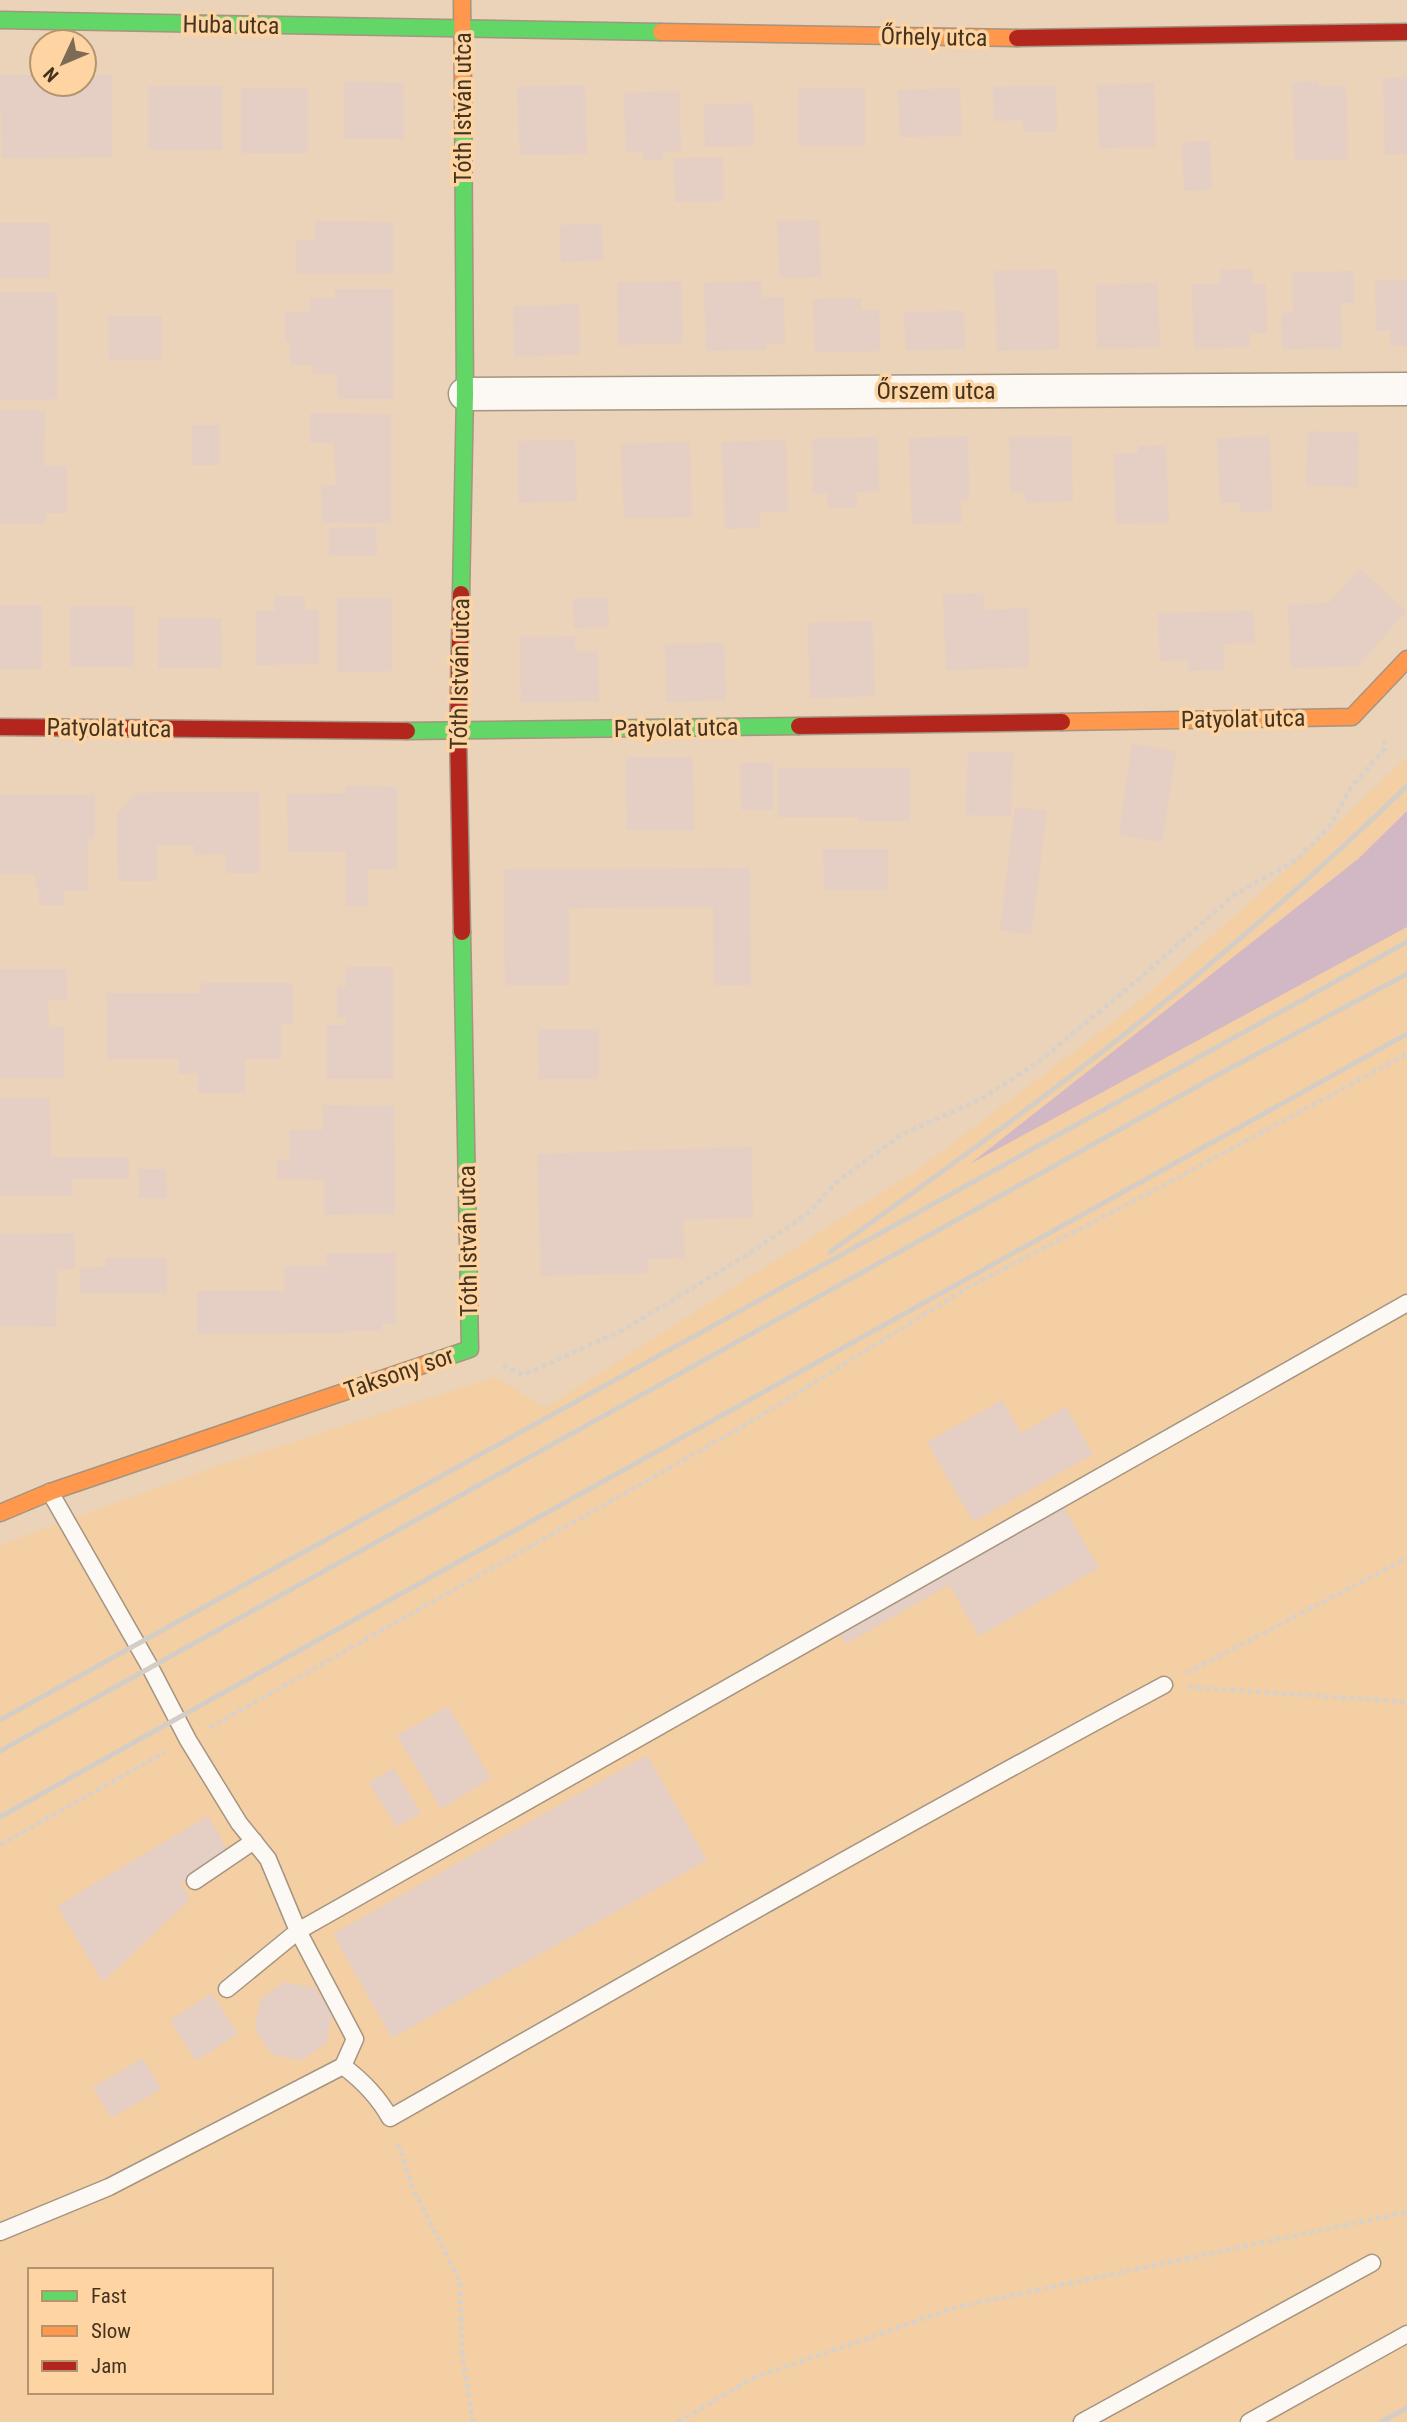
<svg xmlns="http://www.w3.org/2000/svg" width="1407" height="2422" font-family="'Roboto Condensed',sans-serif">
  <rect width="100%" height="100%" fill="#ead3b8"/>
  <path fill="#f4cfa4" fill-rule="evenodd" d="M1407,757V811L1358,859L974,1161L1407,927V2422H0V1545L217,1466L495,1377L545,1408L917,1170L1129,1010L1333,828ZM30,2270H271V2392H30Z"/>
  <path fill="#d1b8c4" d="M1407,811V927L970,1164L1358,859Z"/>
  <g fill="#e5cec3">
    <path d="M0,75H42V84H84V75H112V157L2,158Z"/>
    <path d="M1407,77V154L1385,155L1383,78Z"/>
    <path d="M1319,81V86H1346L1348,159L1295,160L1292,82Z"/>
    <path d="M344,82L404,83V139H344Z"/>
    <path d="M1154,83L1156,147L1099,148L1097,85Z"/>
    <path d="M585,85L587,154L520,155L517,87Z"/>
    <rect x="148" y="86" width="74" height="64"/>
    <path d="M1056,86L1057,132H1023V120L994,121L993,87Z"/>
    <rect x="241" y="88" width="67" height="65"/>
    <rect x="798" y="88" width="67" height="58"/>
    <path d="M960,88L962,136L900,137L898,90Z"/>
    <path d="M679,91L681,151L663,152V160L643,161V152L626,153L624,93Z"/>
    <path d="M753,103L754,146L705,147L704,105Z"/>
    <path d="M1210,141L1212,190L1184,191L1182,142Z"/>
    <path d="M723,157L724,201L675,202L674,158Z"/>
    <path d="M819,220L821,277L780,278L777,221Z"/>
    <path d="M315,221L393,222V274H296V240H315Z"/>
    <rect x="0" y="223" width="50" height="55"/>
    <path d="M602,224L603,260L561,262L560,225Z"/>
    <path d="M1057,269L1059,349L997,351L994,271Z"/>
    <path d="M1252,269L1253,284H1266L1267,333H1250V347L1194,349L1192,284H1220V270Z"/>
    <path d="M1353,271L1354,303H1341L1342,348L1282,349L1281,313H1293L1292,273Z"/>
    <path d="M1407,280V346H1390V330L1376,331L1375,281Z"/>
    <path d="M681,281L683,343L618,345L617,283Z"/>
    <path d="M761,281L762,297H784L785,344H765L766,350L706,351L704,283Z"/>
    <path d="M1157,283L1160,347L1097,349L1096,285Z"/>
    <path d="M335,289H393V399H337V374H313L312,365H290V342H285V312H310V298H335Z"/>
    <path d="M0,292H57V399L0,400Z"/>
    <path d="M861,298V310H879L880,351L815,352L813,299Z"/>
    <path d="M579,304L580,354L514,357L513,307Z"/>
    <path d="M964,311L965,349L906,350L904,312Z"/>
    <path d="M108,316H162V360H109Z"/>
    <path d="M0,410H45L44,466H67V513H45L44,524H0Z"/>
    <path d="M310,413L391,414V523H322L321,485H336L334,443H310Z"/>
    <rect x="192" y="425" width="28" height="40"/>
    <path d="M1308,431L1359,433L1357,487L1306,485Z"/>
    <path d="M968,436L969,500L961,501L962,523L912,524L909,438Z"/>
    <path d="M1071,436L1073,501L1026,503L1025,492L1011,493L1009,437Z"/>
    <path d="M1270,436L1272,511L1241,512L1240,503H1220L1217,438Z"/>
    <path d="M878,437L879,491L857,492V508H828L827,493L813,494L812,439Z"/>
    <path d="M575,440L577,501L519,503L518,441Z"/>
    <path d="M786,440L788,512H759L760,528L725,529L722,442Z"/>
    <path d="M690,442L692,517L624,518L621,444Z"/>
    <path d="M1166,445L1169,523L1116,524L1114,454L1138,453L1139,446Z"/>
    <path d="M376,527L377,556H329V528Z"/>
    <path d="M1360,569L1406,611L1358,666L1291,668L1288,605L1329,603Z"/>
    <path d="M983,593L984,610L1028,608L1029,667L946,670L943,594Z"/>
    <path d="M274,596H305V610H319V664L256,665V611H275Z"/>
    <path d="M337,598H392V671L337,672Z"/>
    <path d="M608,598L609,627L574,628L573,599Z"/>
    <rect x="0" y="605" width="42" height="64"/>
    <rect x="70" y="606" width="64" height="61"/>
    <path d="M1253,611L1255,643L1223,644L1224,670L1188,671L1187,660L1160,661L1158,613Z"/>
    <path d="M158,618H221L222,668H158Z"/>
    <path d="M872,621L875,696L810,698L808,623Z"/>
    <path d="M575,636V652L598,651L599,701L521,702L520,637Z"/>
    <path d="M724,643L726,700L667,702L665,644Z"/>
    <path d="M1132,744L1176,751L1162,842L1119,835Z"/>
    <path d="M968,752L1013,753L1011,816L966,815Z"/>
    <path d="M626,757H693L694,830H627Z"/>
    <path d="M740,763H773V810H741Z"/>
    <path d="M778,768H910V821H858V817H778Z"/>
    <path d="M345,786L397,787V869H368V906H346V852H288L287,794L345,793Z"/>
    <path d="M259,792L260,873H226V854L194,855V845H157V881H118L117,814L136,793Z"/>
    <path d="M0,795H95V839H88V891H64V905H39V888H36L35,874H0Z"/>
    <path d="M1015,807L1047,811L1031,935L1000,930Z"/>
    <path d="M823,849H888V890H824Z"/>
    <path d="M750,868L751,985H714L713,907L569,908V985H505L504,869Z"/>
    <path d="M346,967H393V1079H327V1025H346V1018H337V987H346Z"/>
    <path d="M0,969H67V1000H48L49,1027H64V1078H0Z"/>
    <path d="M201,983H293V1024H281V1059H245V1093H198V1073L179,1074V1059H107V993H200Z"/>
    <path d="M538,1029H599V1079H539Z"/>
    <path d="M0,1098H50L51,1157H129V1179H72V1196H0Z"/>
    <path d="M323,1105L394,1106L395,1214L324,1215V1180L277,1179V1160H290V1130H323Z"/>
    <path d="M751,1147L753,1217L683,1220L685,1258L648,1259V1273L541,1276L537,1154Z"/>
    <path d="M139,1169H166L167,1198H139Z"/>
    <path d="M75,1233V1269H57L56,1327L0,1326V1234Z"/>
    <path d="M326,1253H396V1324H382V1331H345V1333L197,1334V1291H285L284,1266H327Z"/>
    <path d="M107,1258H167V1293H80V1268L106,1267Z"/>
    <path d="M1002,1400L1021,1433L1066,1407L1093,1454L973,1522L927,1442Z"/>
    <path d="M1062,1504L1099,1568L979,1636L949,1585L846,1644L838,1632Z"/>
    <path d="M448,1706L491,1778L441,1809L397,1736Z"/>
    <path d="M647,1755L707,1860L392,2038L333,1934Z"/>
    <path d="M394,1768L421,1813L396,1827L369,1782Z"/>
    <path d="M208,1816L228,1851L181,1883L190,1899L103,1982L57,1906Z"/>
    <path d="M285,1982L315,1988L332,2013L327,2043L302,2060L272,2055L255,2030L260,1999Z"/>
    <path d="M212,1993L238,2034L196,2061L170,2020Z"/>
    <path d="M143,2058L161,2089L111,2118L93,2087Z"/>
  </g>
  <g fill="none" stroke-linecap="round" stroke-linejoin="round">
    <defs>
      <g id="lane">
        <path d="M50,1492L150,1667L188,1740L239,1823L268,1859L298,1931L227,1989"/>
        <path d="M195,1881L254,1841"/>
        <path d="M343,2066L355,2039L298,1931L1407,1303"/>
        <path d="M0,2232L109,2187L343,2066C363,2081 378,2096 390,2118C647,1971 903,1825 1164,1685"/>
        <path d="M1082,2422L1372,2263"/>
        <path d="M1249,2422L1407,2334"/>
      </g>
      <path id="street" d="M465,394L1407,389"/>
      <g id="fast">
        <path d="M0,20L661,32"/>
        <path d="M461,594L465,394L463,88"/>
        <path d="M407,731L799,726"/>
        <path d="M429,1363L470,1349L462,932"/>
      </g>
      <g id="slow">
        <path d="M462,0L463,88"/>
        <path d="M661,32L1017,38"/>
        <path d="M1062,722L1352,717L1407,659"/>
        <path d="M0,1513L50,1492L429,1363"/>
      </g>
      <g id="jam">
        <path d="M1017,38L1407,32"/>
        <path d="M461,594L458,731L462,932"/>
        <path d="M799,726L1062,722"/>
        <path d="M0,727L407,731"/>
      </g>
    </defs>
    <use href="#lane" stroke="#a5947f" stroke-width="19"/>
    <use href="#street" stroke="#a5947f" stroke-width="35"/>
    <use href="#fast" stroke="#a5947f" stroke-width="19"/>
    <use href="#slow" stroke="#a5947f" stroke-width="19"/>
    <use href="#jam" stroke="#a5947f" stroke-width="19"/>
    <g stroke="#d8d1c9" stroke-width="4.5" stroke-dasharray="5 3.5" stroke-linecap="butt">
      <path d="M503,1365L523,1375L623,1330L745,1256L806,1215L838,1181L901,1135L983,1098L1038,1062L1139,979L1234,895L1298,859L1330,826L1351,787L1385,749L1384,741"/>
      <path d="M1187,1673L1407,1558"/>
      <path d="M1188,1687L1407,1702"/>
      <path d="M209,1728L749,1423L967,1288L1164,1185L1407,1054"/>
      <path d="M0,1845L165,1752"/>
      <path d="M398,2143L412,2186L460,2282L462,2354L473,2422"/>
      <path d="M678,2422L753,2378L957,2307L1407,2212"/>
    </g>
    <use href="#lane" stroke="#fcf8f4" stroke-width="16"/>
    <use href="#street" stroke="#fcf8f4" stroke-width="32"/>
    <use href="#fast" stroke="#63d668" stroke-width="16"/>
    <use href="#slow" stroke="#ff974d" stroke-width="16"/>
    <use href="#jam" stroke="#b3261e" stroke-width="16"/>
    <g stroke="#d4cdc5" stroke-width="5">
      <path d="M830,1252C935,1177 1040,1102 1141,1021C1233,947 1322,868 1407,786"/>
      <path d="M0,1720L1407,942"/>
      <path d="M0,1751L1225,1071L1407,974"/>
      <path d="M0,1817L1407,1034"/>
      <path d="M1381,2422L1407,2408"/>
    </g>
  </g>
  <g text-anchor="middle" stroke-width="7" stroke-linejoin="round" paint-order="stroke">
    <g font-size="24" fill="#44331f" stroke="#ffd4a3">
      <text transform="translate(231 25) rotate(1)" y="8">Huba utca</text>
      <text transform="translate(934 37) rotate(1)" y="8">Őrhely utca</text>
      <text transform="translate(463 108) rotate(-90)" y="8">Tóth István utca</text>
      <text x="936" y="399">Őrszem utca</text>
      <text transform="translate(460 674) rotate(-89)" y="8">Tóth István utca</text>
      <text transform="translate(1243 719) rotate(-1)" y="8">Patyolat utca</text>
      <text transform="translate(109 728) rotate(1)" y="8">Patyolat utca</text>
      <text transform="translate(676 728) rotate(-1)" y="8">Patyolat utca</text>
      <text transform="translate(468 1241) rotate(-91)" y="8">Tóth István utca</text>
      <text transform="translate(399 1373) rotate(-19)" y="8">Taksony sor</text>
    </g>
  </g>
  <rect x="28" y="2268" width="245" height="126" fill="#ffd4a3" stroke="#b4946e" stroke-width="2"/>
  <rect x="42" y="2291" width="35" height="10" fill="#63d668" stroke="#b4946e" stroke-width="2"/>
  <text x="91" y="2303" font-size="21" fill="#44331f">Fast</text>
  <rect x="42" y="2326" width="35" height="10" fill="#ff974d" stroke="#b4946e" stroke-width="2"/>
  <text x="91" y="2338" font-size="21" fill="#44331f">Slow</text>
  <rect x="42" y="2361" width="35" height="10" fill="#b3261e" stroke="#b4946e" stroke-width="2"/>
  <text x="91" y="2373" font-size="21" fill="#44331f">Jam</text>
  <g transform="translate(63 63) rotate(226)"><circle r="33" fill="#ffd4a3" stroke="#b4946e" stroke-width="2"/>
  <path d="M0-5L12 26L0 18L-12 26Z" fill="#7e6b55"/>
  <text y="-10" font-size="19" font-weight="bold" text-anchor="middle" fill="#44331f">N</text>
  </g>
</svg>
